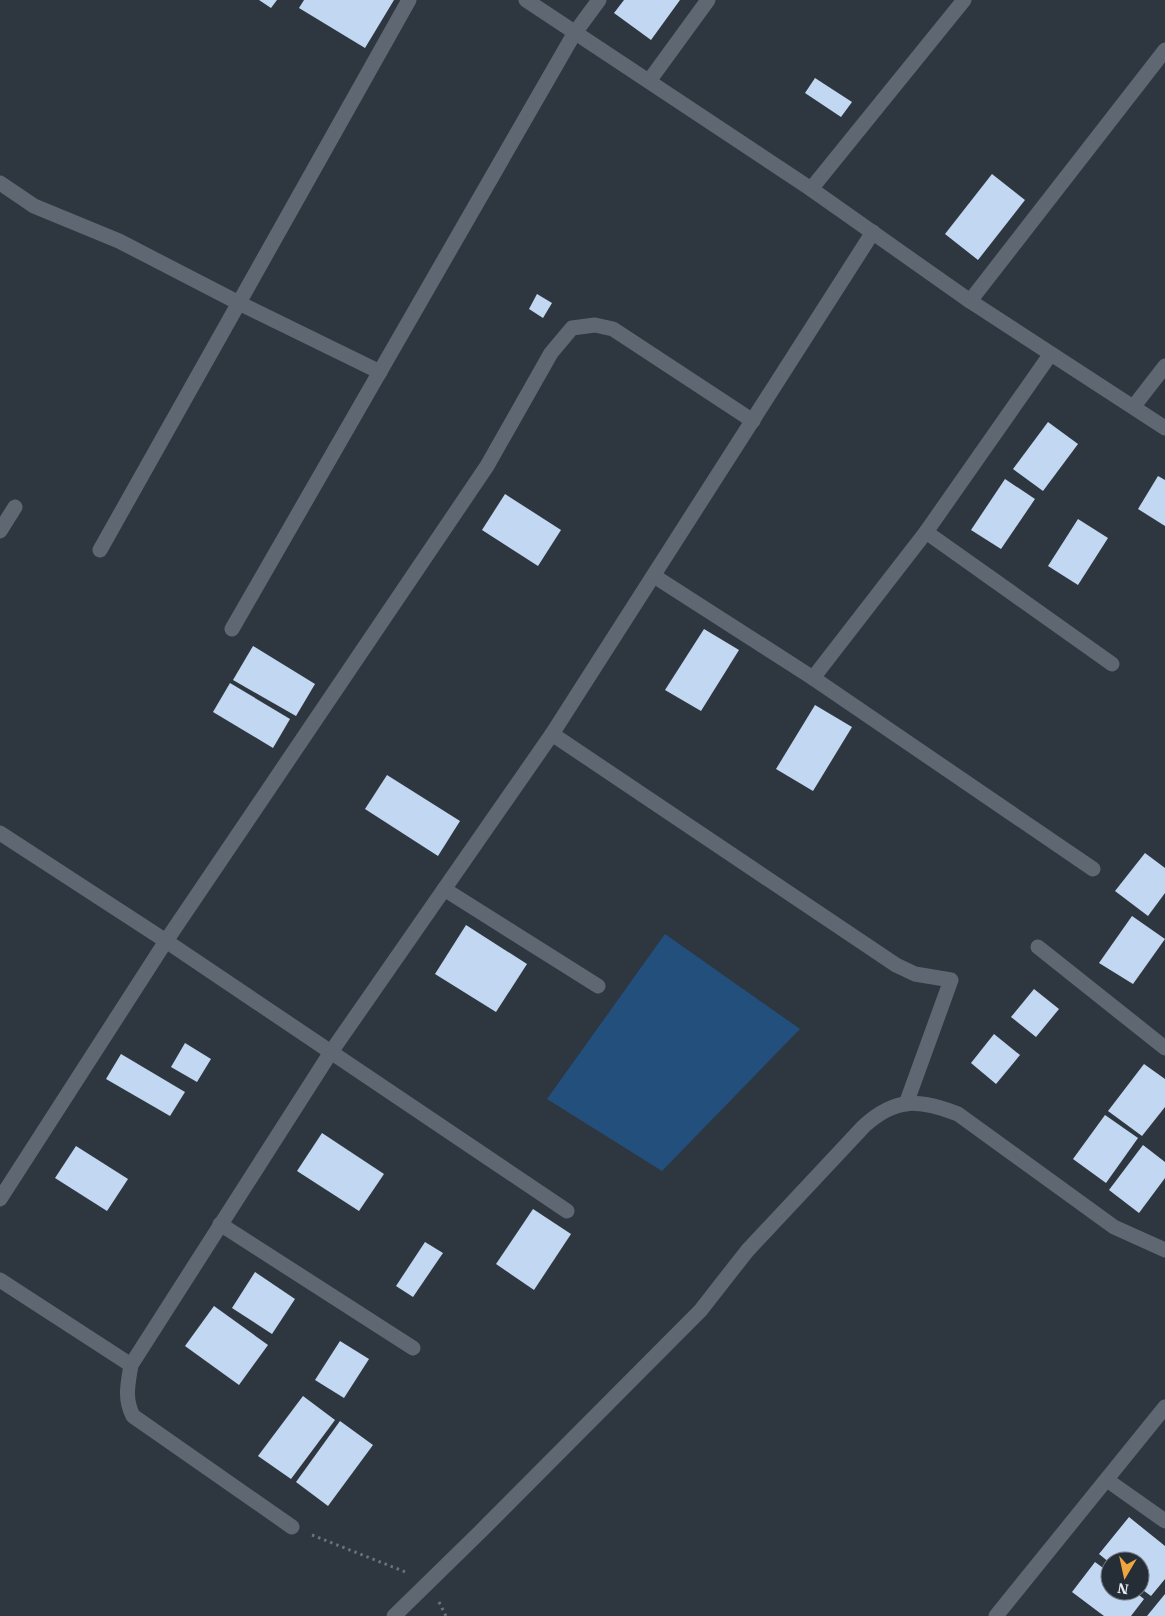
<svg xmlns="http://www.w3.org/2000/svg" width="1165" height="1616" font-family="'IBM Plex Serif',serif">
  <rect width="100%" height="100%" fill="#2e3740"/>
  <path fill="#234f7c" d="M665,934L800,1029L662,1171L547,1099Z"/>
  <g fill="#c2d8f2">
    <path d="M259,0H277L271,8Z"/>
    <path d="M304,0H394L365,48L299,8Z"/>
    <path d="M624,0H680L651,40L614,13Z"/>
    <path d="M815,78L852,102L841,117L805,93Z"/>
    <path d="M992,174L1025,200L978,260L945,234Z"/>
    <path d="M537,294L552,303L543,318L529,309Z"/>
    <path d="M1048,422L1078,444L1043,491L1013,469Z"/>
    <path d="M1158,476L1165,480V526L1138,509Z"/>
    <path d="M1005,479L1035,499L1001,549L971,530Z"/>
    <path d="M505,494L561,530L538,566L482,530Z"/>
    <path d="M1078,519L1108,538L1078,585L1048,566Z"/>
    <path d="M704,629L739,650L701,711L665,690Z"/>
    <path d="M253,646L315,684L296,716L233,680Z"/>
    <path d="M230,683L290,719L273,748L213,712Z"/>
    <path d="M815,705L852,727L813,791L776,769Z"/>
    <path d="M387,775L460,821L438,856L365,809Z"/>
    <path d="M1145,853L1165,868V893L1148,916L1115,891Z"/>
    <path d="M1132,916L1165,939L1133,984L1099,963Z"/>
    <path d="M466,925L527,964L496,1012L435,974Z"/>
    <path d="M1034,989L1059,1009L1036,1037L1011,1017Z"/>
    <path d="M994,1034L1020,1055L996,1084L971,1063Z"/>
    <path d="M185,1043L211,1059L197,1082L171,1067Z"/>
    <path d="M121,1054L185,1092L170,1116L106,1079Z"/>
    <path d="M1144,1064L1165,1079V1107L1142,1136L1108,1111Z"/>
    <path d="M1105,1115L1138,1138L1106,1183L1073,1159Z"/>
    <path d="M322,1133L384,1174L359,1211L297,1171Z"/>
    <path d="M1143,1145L1165,1162V1178L1139,1213L1109,1190Z"/>
    <path d="M76,1146L128,1179L107,1211L55,1178Z"/>
    <path d="M533,1209L571,1234L534,1290L496,1264Z"/>
    <path d="M425,1242L443,1253L413,1297L396,1286Z"/>
    <path d="M255,1272L295,1299L272,1334L232,1308Z"/>
    <path d="M214,1306L268,1345L239,1385L185,1346Z"/>
    <path d="M340,1341L369,1359L344,1398L315,1380Z"/>
    <path d="M303,1396L335,1420L291,1479L258,1456Z"/>
    <path d="M340,1421L373,1445L328,1506L296,1482Z"/>
    <path d="M1129,1517L1165,1546V1579L1151,1596L1140,1588V1561H1110V1563L1099,1554Z"/>
    <path d="M1095,1562L1110,1573V1591H1134L1144,1599L1131,1616H1104L1072,1592Z"/>
    <path d="M1165,1594V1616H1147Z"/>
  </g>
  <g fill="none" stroke-linecap="round" stroke-linejoin="round">
    <g stroke="#6a727a" stroke-width="3" stroke-dasharray="2.5 4" stroke-linecap="butt">
      <path d="M312,1535L408,1573"/>
      <path d="M439,1602L446,1616"/>
    </g>
    <g stroke="#5f6872" stroke-width="15">
      <path d="M526,0L811,189L970,301L1165,428"/>
      <path d="M649,81L708,0"/>
      <path d="M0,183L34,206L119,241L239,303L380,372"/>
      <path d="M811,189L964,0"/>
      <path d="M970,301L1165,50"/>
      <path d="M1134,406L1165,366"/>
      <path d="M0,531L15,507"/>
      <path d="M926,532L1112,664"/>
      <path d="M100,550L409,0"/>
      <path d="M654,576L813,678L1093,869"/>
      <path d="M232,629L574,34L599,0"/>
      <path d="M813,678L926,532L1050,355"/>
      <path d="M552,734L896,965L915,974L951,980L906,1104"/>
      <path d="M0,833L166,941L567,1211"/>
      <path d="M444,889L598,986"/>
      <path d="M1038,947L1165,1048"/>
      <path d="M0,1199L166,941L487,466L551,353L572,328L595,325L613,329L753,421"/>
      <path d="M220,1224L413,1348"/>
      <path d="M0,1280L131,1365"/>
      <path d="M1107,1480L1165,1521"/>
      <path d="M292,1527L133,1416C124,1398 128,1384 131,1365L331,1052L552,734L873,232"/>
      <path d="M394,1616L480,1532L700,1311L747,1251L864,1126C896,1097 919,1099 958,1114L1114,1227L1165,1250"/>
      <path d="M996,1616L1165,1407"/>
    </g>
  </g>
  <g transform="translate(1125 1576) rotate(189)"><circle r="24" fill="#252d36" stroke="#727981"/>
  <path d="M0-4L9 19L0 12L-9 19Z" fill="#f0a63f"/>
  <text y="-8" font-size="14" font-weight="bold" text-anchor="middle" fill="#e6ecf2">N</text>
  </g>
</svg>
